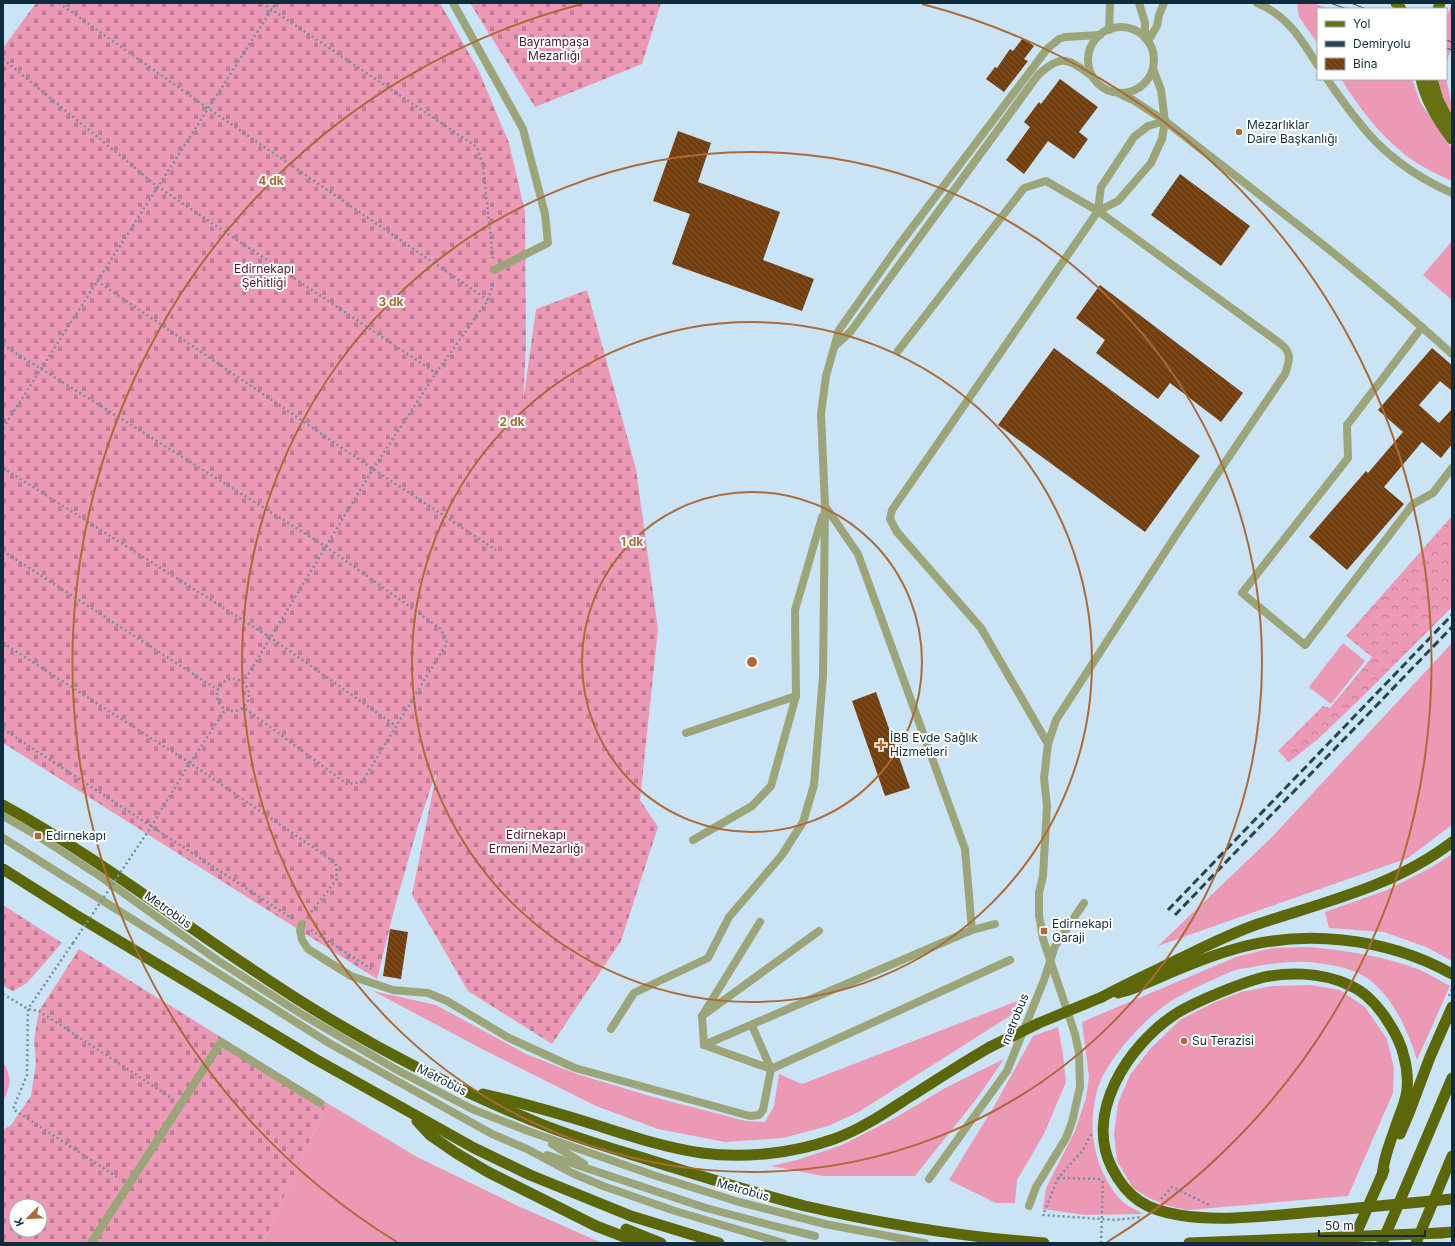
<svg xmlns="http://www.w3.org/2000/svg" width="1455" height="1246" font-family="Inter,sans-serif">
  <defs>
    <pattern id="forest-crowns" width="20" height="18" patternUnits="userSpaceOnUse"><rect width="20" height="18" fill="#ec99b6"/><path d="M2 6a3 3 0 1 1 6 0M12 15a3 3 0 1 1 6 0" fill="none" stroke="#be7d95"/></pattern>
    <pattern id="cemetery-stones" width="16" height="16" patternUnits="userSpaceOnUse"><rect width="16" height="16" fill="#ec99b6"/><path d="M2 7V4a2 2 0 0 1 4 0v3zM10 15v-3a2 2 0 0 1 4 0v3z" fill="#be7d95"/></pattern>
    <pattern id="building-back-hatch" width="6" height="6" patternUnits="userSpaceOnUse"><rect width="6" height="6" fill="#723e0e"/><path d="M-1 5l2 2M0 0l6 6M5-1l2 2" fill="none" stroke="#805833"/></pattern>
  </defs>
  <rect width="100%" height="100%" fill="#cae4f6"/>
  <g fill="#ec99b6">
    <path d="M1297,3H1313L1330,9H1318V44L1299,17Z"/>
    <path d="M1452,3V47L1447,61L1446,77V19Z"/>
    <path d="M1446,77C1448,89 1453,105 1452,115L1443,98L1438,79H1446Z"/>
    <path d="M1341,79H1412L1420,102L1452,149V181C1436,174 1418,165 1404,154C1378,133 1358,106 1341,79Z"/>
    <path d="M1452,241V300L1423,275Z"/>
    <path d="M1343,643L1365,661L1331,704L1309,687Z"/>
    <path d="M1452,643V825L1408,858L1158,946L1273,836Z"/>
    <path d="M1452,854V961L1426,947L1384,932L1329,928L1325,912L1387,890L1432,867Z"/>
    <path d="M1308,947C1345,950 1384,956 1420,970C1430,974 1440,981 1450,986L1417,1060C1408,1031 1395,1001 1371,981C1356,969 1335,965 1317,963C1297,960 1277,963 1257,966C1250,968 1243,968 1236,970C1229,972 1223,975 1217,978C1201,985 1186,992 1171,1001C1145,1018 1105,1061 1097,1091C1092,1110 1091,1129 1095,1148C1099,1168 1109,1189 1124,1203C1129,1207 1137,1210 1143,1214L1085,1215L1043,1209L1046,1188L1075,1131L1086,1098L1089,1077L1082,1022L1236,957L1273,948Z"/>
    <path d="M1311,985L1340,990L1365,1007L1387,1039L1394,1068L1393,1093L1348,1196L1188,1210L1168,1206L1149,1198L1133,1188L1117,1161L1114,1134L1118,1103L1130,1075L1150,1049L1180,1020L1213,1003L1241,992L1272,986Z"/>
    <path d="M373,991L436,1005L526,1054L577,1074L653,1097L746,1121L765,1122L774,1106L779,1074L802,1084L1025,998L1024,1007L857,1113L828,1126L783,1138L725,1142L658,1129L596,1106L484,1050Z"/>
    <path d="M1058,1027L1063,1054L1066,1082L1044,1134L1017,1180L1015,1203H996L949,1180L996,1103L1033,1036Z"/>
    <path d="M1004,1059L978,1097L915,1176H823L771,1166L797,1160L842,1145L895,1118L945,1088Z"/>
    <path d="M5,1065C12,1080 10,1085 4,1100L3,1066Z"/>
    <path d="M327,1103L417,1157L518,1206L602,1243H263Z"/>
  </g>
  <path fill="url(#forest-crowns)" d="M1452,516V607L1362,697L1318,739L1289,762L1278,751L1323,706L1330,708L1372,657L1346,636Z"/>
  <g fill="url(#cemetery-stones)" fill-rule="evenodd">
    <path d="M36,3H440L478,69L509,143L525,212L526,346L523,402L536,309L587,290L636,469L658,629L640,800L658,827L621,941L552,1044L468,991L412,895L437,770L418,826L395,906L377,979L3,743V48Z"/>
    <path d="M470,3H661L642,64L535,107Z"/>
    <path d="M3,905L62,943L27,983L13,991L3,986Z"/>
    <path d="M79,949L327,1103L263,1243H3V1130L11,1125L31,1096L36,1063L34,1040L39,1011ZM16,1206H40V1230H16Z"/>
  </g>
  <g fill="url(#building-back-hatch)">
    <path d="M1023,38L1034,46L1024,59L1028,61L1004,92L986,79L995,67L997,68L1010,49L1013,51Z"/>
    <path d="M1060,79L1098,107L1079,132L1088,139L1074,159L1048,141L1024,174L1006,160L1030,127L1024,122L1039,102L1041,104Z"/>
    <path d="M678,131L711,143L698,182L780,212L763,260L814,279L802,311L672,264L690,214L653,201Z"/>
    <path d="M1180,174L1250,226L1221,266L1151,215Z"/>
    <path d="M1100,285L1243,393L1221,422L1170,383L1158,399L1096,353L1105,340L1076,318Z"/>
    <path d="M1054,348L1200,456L1145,532L998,425Z"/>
    <path d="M1432,348L1452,365V391L1440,381L1419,405L1439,423L1452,409V444L1441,458L1422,442L1384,487L1404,504L1347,570L1309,537L1366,471L1368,473L1403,432L1378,410Z"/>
    <path d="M876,692L910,788L885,796L852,701Z"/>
    <path d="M390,929L408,932L401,979L383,976Z"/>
  </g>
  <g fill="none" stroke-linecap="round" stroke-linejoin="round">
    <g stroke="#748fa1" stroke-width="2.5" stroke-dasharray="2 3" stroke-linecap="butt">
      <path d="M59,3L209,109L488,300"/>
      <path d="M262,3L477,147L483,165L493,259"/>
      <path d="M3,59L158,187L436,373"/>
      <path d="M97,281L373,469L496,550"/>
      <path d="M3,345L325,546L441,629L447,643L362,782L347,784L243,707"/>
      <path d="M3,428L276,3"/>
      <path d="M3,468L271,638L396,726"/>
      <path d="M3,551L218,690"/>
      <path d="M3,643L190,763L336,863L337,879L308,916"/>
      <circle cx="233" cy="695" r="16"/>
      <path d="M243,683L373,469L436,373L488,300L492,287L493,280"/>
      <path d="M3,729L293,919"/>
      <path d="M151,827L190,763L225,710"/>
      <path d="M311,930L373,970"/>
      <path d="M73,943L28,1009L27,1075L13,1109L120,1179"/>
      <path d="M3,994L28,1009L39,1011L173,1099"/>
      <path d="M1449,996L1452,989"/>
      <path d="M1091,1134L1083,1150L1058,1178L1043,1215L1116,1220L1141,1217"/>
      <path d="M1058,1178L1103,1179"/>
      <path d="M1161,1199L1172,1187L1209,1205"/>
    </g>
    <g stroke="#9ca57a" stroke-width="8">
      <path d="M453,3L523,129L545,214L548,243L494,270"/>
      <path d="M1139,3L1145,23V38"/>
      <path d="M1257,3C1287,15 1302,40 1318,66"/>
      <circle cx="1121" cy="60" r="33"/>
      <path d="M1109,30L1110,3"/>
      <path d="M1148,41L1157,26L1159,15L1164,3"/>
      <path d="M1327,79C1337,93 1347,108 1358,121C1382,153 1416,177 1452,193"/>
      <path d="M1120,94L1133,100L1165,121C1262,197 1361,271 1452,354"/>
      <path d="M1098,211L1118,201L1151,163L1162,139L1165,121L1161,90L1153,69"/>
      <path d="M1422,327L1347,425L1348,458L1242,593L1305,645L1413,504L1433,493L1452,468"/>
      <path d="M835,346L851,331L1038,75C1062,53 1068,59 1092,76"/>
      <path d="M898,351L1024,188L1046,181L1098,211L1281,344C1293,354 1289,361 1285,374L1178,532L1056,720L1048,744L1044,778L1047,806L1043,876L1039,893V915L1043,939L1075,1034L1079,1053L1080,1087L1072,1122L1066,1138L1036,1187L1029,1206"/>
      <path d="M825,506L858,554L965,849L972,930"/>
      <path d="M686,733L796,696"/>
      <path d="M1048,744L981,628L897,532L890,519L892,510L1098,211L1101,187L1134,137L1148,126L1165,121"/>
      <path d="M3,816L38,836L101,877L217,960L303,1015L397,1070L472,1109L528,1131L653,1175L739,1202L825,1224L925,1243"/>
      <path d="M3,838L329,1043L492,1134L527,1149L572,1173L603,1186L675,1211L783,1243"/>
      <path d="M693,840L752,806L771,786L796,696L795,610L822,517"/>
      <path d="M302,924L300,930L302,940L308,949L351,976L393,990L428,993L447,1001L509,1038L575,1068L750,1116L759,1115L763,1110L771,1069L753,1028V1024"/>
      <path d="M702,1016L819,931"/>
      <path d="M611,1029L634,993L708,958L729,917L782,855L803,822L814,785L823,676L825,506L821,414L826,376L839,330L899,245L1047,49L1059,39L1065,37L1100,35"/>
      <path d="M704,1045L771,1069L1010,960"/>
      <path d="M704,1045L972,930L995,924"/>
      <path d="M704,1045L702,1016L760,922"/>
      <path d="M552,1144L584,1164"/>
      <path d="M547,1155L706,1208L770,1225L815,1236"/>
      <path d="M929,1179L1007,1071L1044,980L1055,946L1084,903"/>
      <path d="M91,1243L221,1042L320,1103"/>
    </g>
    <g stroke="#667114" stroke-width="11">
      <path d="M1396,3L1401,9"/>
      <path d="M1438,9L1440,3"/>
      <path d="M1421,79C1426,101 1438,121 1452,139"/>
      <path d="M1432,79L1438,100L1452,127"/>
    </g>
    <g stroke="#5c670a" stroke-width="11">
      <path d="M3,805C110,864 206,943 310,1007C384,1053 461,1092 541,1124C586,1142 632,1154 678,1169C720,1182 762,1195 805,1206C883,1224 963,1237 1044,1243"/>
      <path d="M3,869L74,914L315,1059L474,1148L530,1175L631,1216L719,1243"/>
      <path d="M1118,993L1129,990C1162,977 1194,961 1228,951C1301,928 1386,937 1452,974"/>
      <path d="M1102,997C1126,984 1150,973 1175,961C1202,948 1229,934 1258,924C1324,902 1395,886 1452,842"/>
      <path d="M483,1094C522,1103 561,1114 599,1126C633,1137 667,1148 702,1153C744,1159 794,1153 834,1139C860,1130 885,1113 908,1098C935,1081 962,1063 990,1047"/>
      <path d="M417,1121L430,1135L456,1153L488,1172L596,1226L640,1243"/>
      <path d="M1400,1134L1409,1113L1430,1057L1452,1007"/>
      <path d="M1326,1211C1280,1214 1225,1223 1179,1215C1147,1210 1127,1198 1112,1168C1084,1113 1128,1046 1174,1015C1184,1008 1196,1003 1207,998C1223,991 1240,984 1257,979C1285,971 1322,972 1349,985C1364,991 1376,1004 1385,1017C1394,1030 1401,1042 1404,1057C1407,1068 1408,1080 1407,1090C1406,1099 1402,1109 1399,1117C1392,1137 1384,1156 1382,1176"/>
      <path d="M626,1229L661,1243"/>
      <path d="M1441,1233L1452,1232"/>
      <path d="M1189,1243L1317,1238"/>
      <path d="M1352,1243L1384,1170"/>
      <path d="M1382,1243L1452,1078"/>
      <path d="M1416,1243L1452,1156"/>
    </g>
    <g stroke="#274355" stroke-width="1">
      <path d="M1330,3L1347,9"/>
      <path d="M1351,3L1366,9"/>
      <path d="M1446,40L1452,42"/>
      <path d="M1446,48L1452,50"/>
    </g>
    <g stroke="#274355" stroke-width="3" stroke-dasharray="8 4" stroke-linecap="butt">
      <path d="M1168,910L1452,615"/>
      <path d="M1175,915L1452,627"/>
    </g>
    <g stroke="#748fa1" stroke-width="2.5" stroke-dasharray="2 3" stroke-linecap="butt">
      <path d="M73,943L151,827"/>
      <path d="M1101,1243L1103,1179"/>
    </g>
    <g stroke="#5c670a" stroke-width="11">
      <path d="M990,1047L1039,1023L1102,997"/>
      <path d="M1326,1211L1452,1199"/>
      <path d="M1317,1238L1441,1233"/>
    </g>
  </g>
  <g fill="none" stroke="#ac6a36" stroke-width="2">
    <circle cx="752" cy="662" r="170"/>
    <circle cx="752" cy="662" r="340"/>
    <circle cx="752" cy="662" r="510"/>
    <path d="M397 1242A680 680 0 0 1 582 4M922 4A680 680 0 0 1 1107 1242"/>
  </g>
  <g fill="#ac6a36" stroke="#fff" stroke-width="1.5">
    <circle cx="1239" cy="132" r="4"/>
    <path d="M879 739h4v4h4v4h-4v4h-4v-4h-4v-4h4z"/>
    <rect x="34" y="832" width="8" height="8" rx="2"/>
    <rect x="1040" y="927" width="8" height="8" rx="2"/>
    <circle cx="1184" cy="1041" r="4"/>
  </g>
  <g text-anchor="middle" stroke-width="4" stroke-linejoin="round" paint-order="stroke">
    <g font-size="12" fill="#531430" stroke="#fff">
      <text x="554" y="46">Bayrampaşa<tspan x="554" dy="14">Mezarlığı</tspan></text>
      <text x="264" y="273">Edirnekapı<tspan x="264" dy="14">Şehitliği</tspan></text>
      <text x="536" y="839">Edirnekapı<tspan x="536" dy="14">Ermeni Mezarlığı</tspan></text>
    </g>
    <g font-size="12" fill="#0f2c3d" stroke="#fff" text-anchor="start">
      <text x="1247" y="129">Mezarlıklar<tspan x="1247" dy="14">Daire Başkanlığı</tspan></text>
      <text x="890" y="742">İBB Evde Sağlık<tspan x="890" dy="14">Hizmetleri</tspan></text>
      <text x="46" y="840">Edirnekapı</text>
      <text x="1052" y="928">Edirnekapi<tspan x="1052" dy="14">Garaji</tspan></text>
      <text x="1192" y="1045">Su Terazisi</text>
    </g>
    <g font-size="12" fill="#0f2c3d" stroke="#fff">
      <text transform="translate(168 910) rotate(35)" y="4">Metrobüs</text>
      <text transform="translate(1015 1019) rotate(-68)" y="4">metrobus</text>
      <text transform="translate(442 1080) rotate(27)" y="4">Metrobüs</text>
      <text transform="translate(743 1190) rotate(16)" y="4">Metrobüs</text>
    </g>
  </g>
  <circle cx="752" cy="662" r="6" fill="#ac6a36" stroke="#fff" stroke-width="2"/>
  <g font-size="12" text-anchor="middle" font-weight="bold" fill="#ac6a36" stroke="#fff" stroke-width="4" stroke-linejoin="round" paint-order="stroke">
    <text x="271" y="185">4 dk</text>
    <text x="391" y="306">3 dk</text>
    <text x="512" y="426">2 dk</text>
    <text x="632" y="546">1 dk</text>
  </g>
  <rect width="1455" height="1246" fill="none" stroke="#0f2c3d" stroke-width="8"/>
  <rect x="1317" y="8" width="130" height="72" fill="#ffffff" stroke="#9fabb1"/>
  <rect x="1325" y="21" width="20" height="6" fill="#667114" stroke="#9fabb1"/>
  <text x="1353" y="28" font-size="12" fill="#0f2c3d">Yol</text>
  <rect x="1325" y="41" width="20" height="6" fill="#274355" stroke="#9fabb1"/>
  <text x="1353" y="48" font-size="12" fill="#0f2c3d">Demiryolu</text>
  <rect x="1325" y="58" width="20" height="12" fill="url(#building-back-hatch)" stroke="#9fabb1"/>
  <text x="1353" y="68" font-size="12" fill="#0f2c3d">Bina</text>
  <g transform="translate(28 1218) rotate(246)"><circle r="19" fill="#ffffff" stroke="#9fabb1"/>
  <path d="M0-3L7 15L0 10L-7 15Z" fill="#ac6a36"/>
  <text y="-6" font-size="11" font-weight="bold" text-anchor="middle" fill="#0f2c3d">K</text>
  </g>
  <path d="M1319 1230v6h106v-6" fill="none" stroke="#0f2c3d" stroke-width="2"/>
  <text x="1325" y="1230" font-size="12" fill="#0f2c3d" stroke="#ffffff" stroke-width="3" paint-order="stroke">50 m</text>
</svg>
